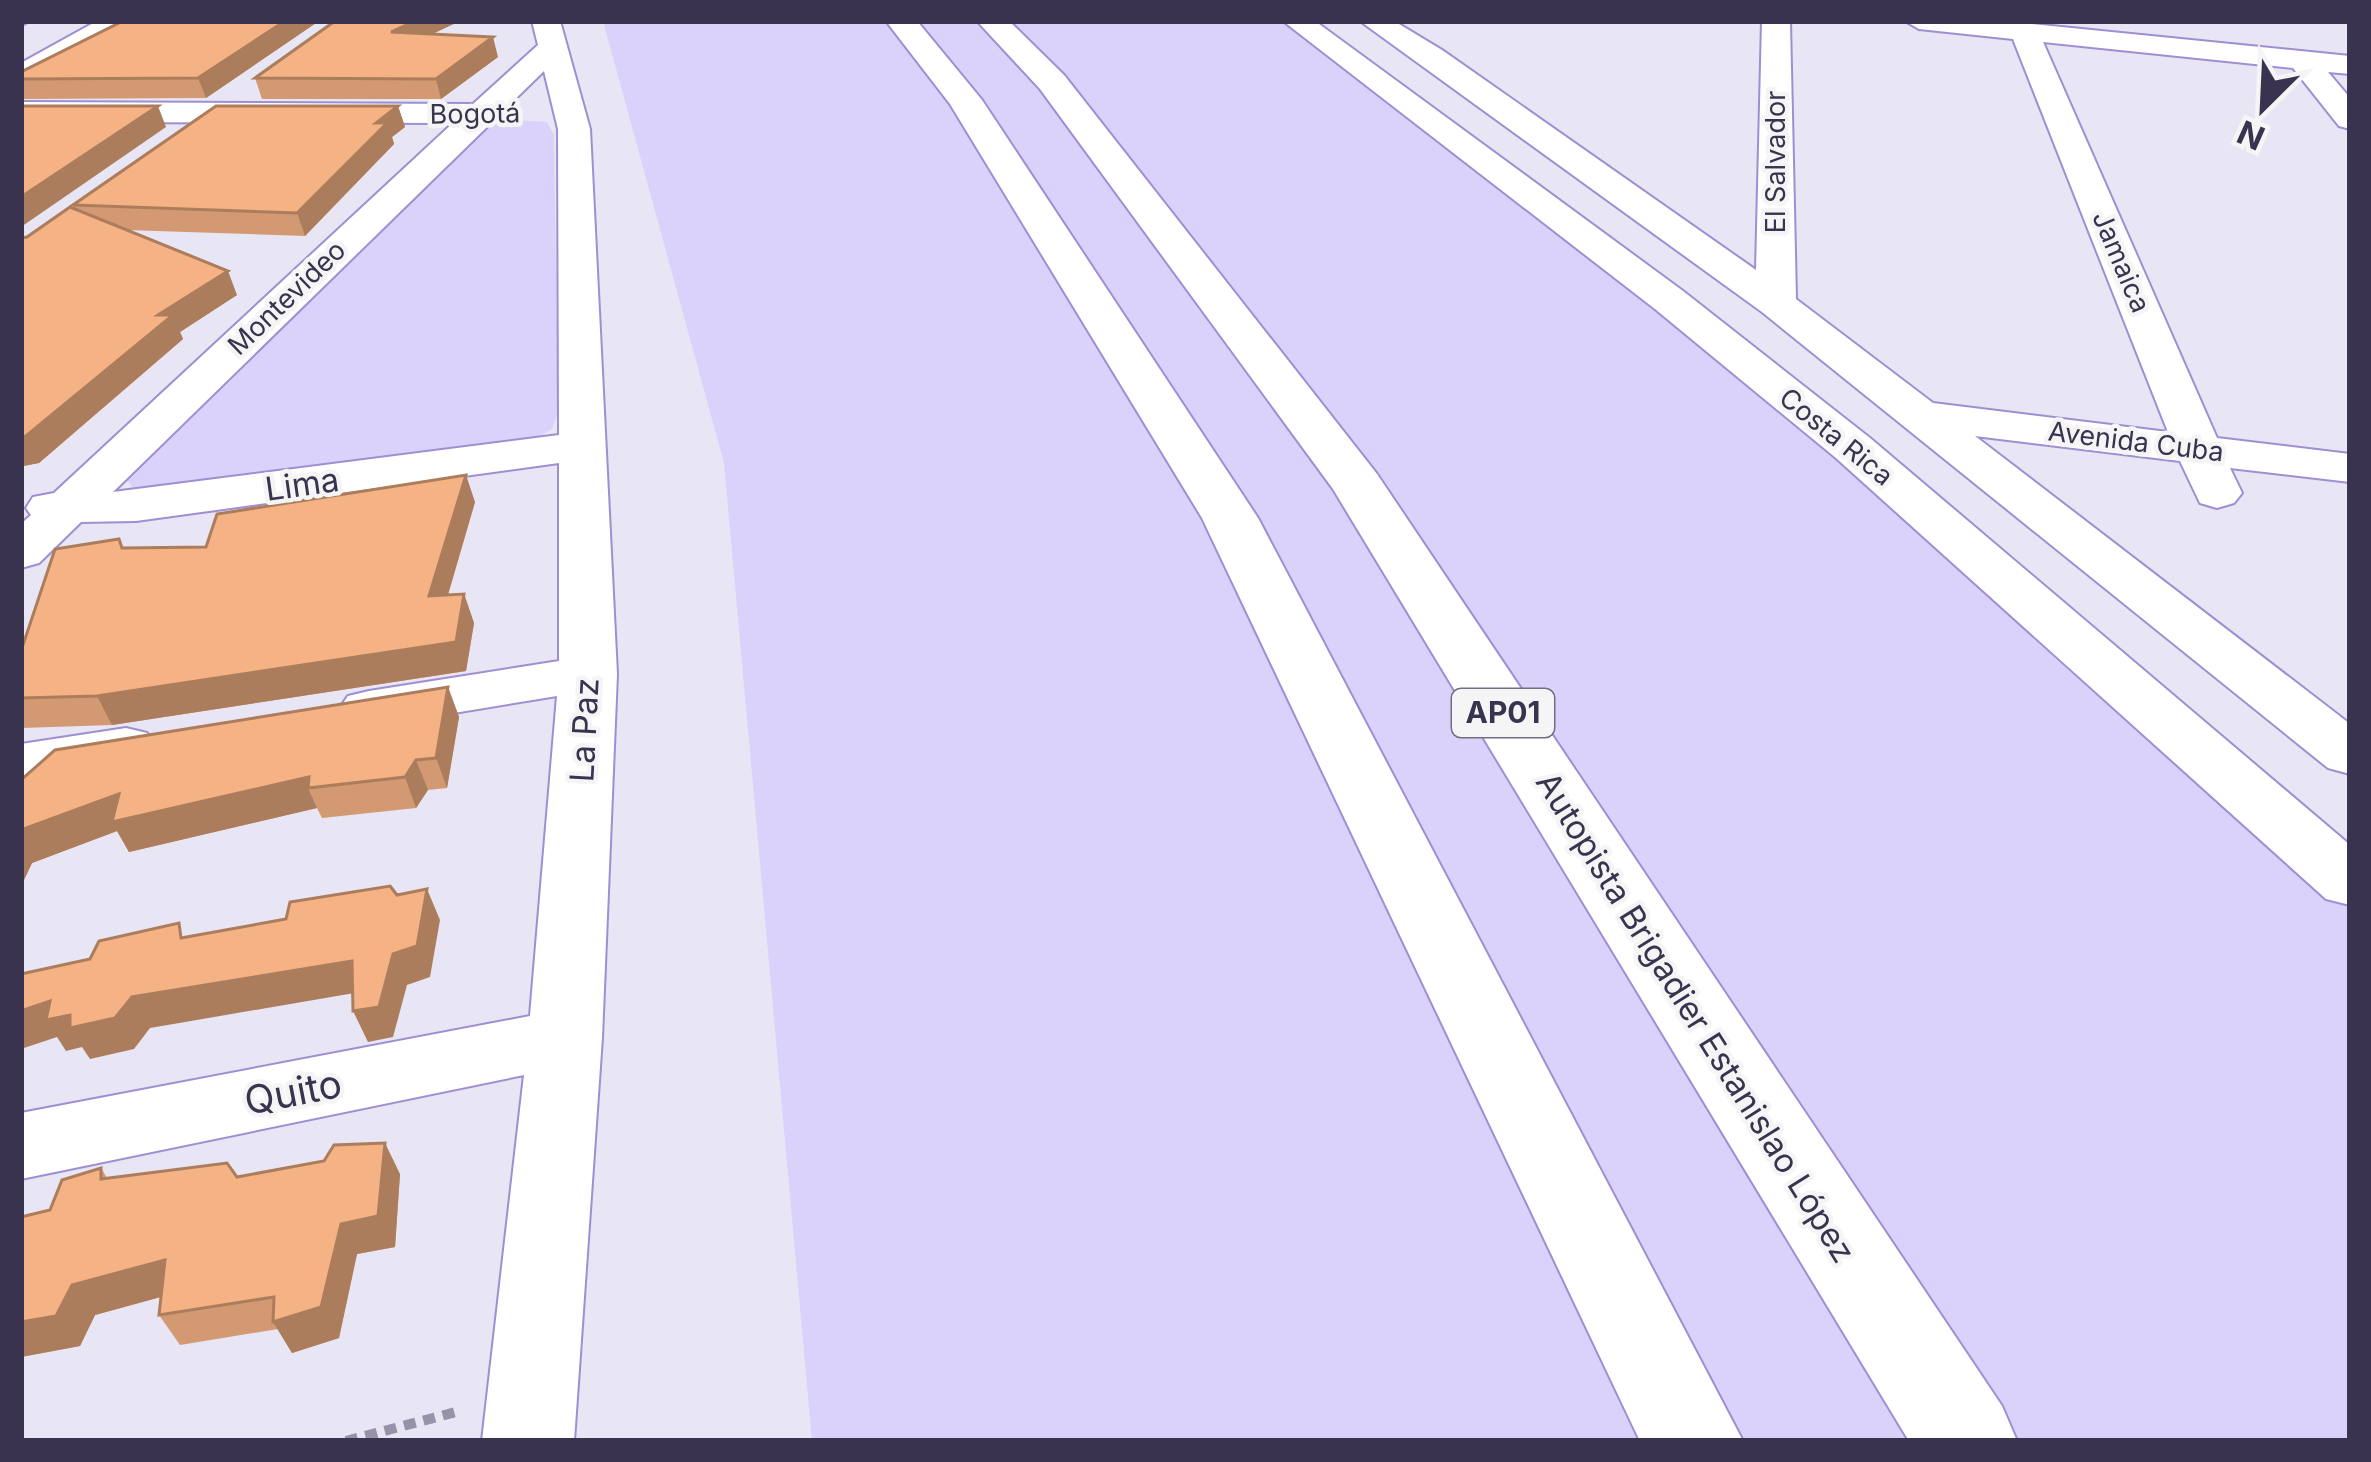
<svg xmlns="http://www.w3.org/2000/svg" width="2371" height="1462" font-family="Inter,sans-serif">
  <rect width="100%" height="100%" fill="#e8e5f4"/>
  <g fill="#dbd2fc">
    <path d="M603,21H1297L1669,300L2350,882V1441H812L724,463Z"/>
    <path d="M513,120L547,122L554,135L558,412L552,429L532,440L136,491L125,478L487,126Z"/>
  </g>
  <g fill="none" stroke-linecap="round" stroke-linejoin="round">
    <defs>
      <path id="service" d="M21,21H29L22,25Z"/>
      <g id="minor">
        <path d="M97,21H132L21,84V63Z"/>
        <path d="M532,21H560L590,129L617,674L602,1038L574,1441H482L524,1075L21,1179V1113L530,1016L557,696L369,727L348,722L339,709L348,696L369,691L559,661V463L136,521L81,522L39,563L21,568V524L31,515L26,508L33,497L54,493L453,123L21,122V102L473,104L538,45ZM544,71L558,129L559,435L113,492L490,124L512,121L517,114L508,106Z"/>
        <path d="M1283,21H1315L1683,291L1870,438L2350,845V905L2326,899L1836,458L1655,309Z"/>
        <path d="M1360,21H1394L1442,50L1756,270L1762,21H1790L1796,299L1933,403L2168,432L2013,39L1919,29L1905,21H2002L2350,56V74L2328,72L2350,98V129L2339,126L2293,68L2043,42L2217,438L2350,454V482L2230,468L2242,493L2234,503L2217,508L2200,503L2180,461L1975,436L2350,724V774L2328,768L1762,312Z"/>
        <path d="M126,728L147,733L156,747L147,761L21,784V744Z"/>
      </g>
      <g id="motorway">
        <path d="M886,21H917L982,100L1258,518L1743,1441H1640L1202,518L950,104Z"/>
        <path d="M977,21H1009L1064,75L1377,474L2002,1406L2017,1441H1909L1333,489L1040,89Z"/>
      </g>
    </defs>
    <use href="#service" stroke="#9f8fd2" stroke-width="4"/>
    <use href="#minor" stroke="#9f8fd2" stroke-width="4"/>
    <use href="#motorway" stroke="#9f8fd2" stroke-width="4"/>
    <path stroke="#9792a7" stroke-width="10" stroke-dasharray="12 8" stroke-linecap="butt" d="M346,1441L456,1412"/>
    <use href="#service" fill="#fff" fill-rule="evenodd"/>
    <use href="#minor" fill="#fff" fill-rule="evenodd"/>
    <use href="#motorway" fill="#fff" fill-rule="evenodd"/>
  </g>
  <g fill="#d39972">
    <path d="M123,21H319L206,98L21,99V72Z"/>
    <path d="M335,21H460L432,34L498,57L441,99H262L255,78Z"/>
    <path d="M398,106L405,127L392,137L394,144L305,236L126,230L237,295L180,332L183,339L39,463L21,466V238L27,237L74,209L73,205Z"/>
    <path d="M475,502L448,595L464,594L474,623L466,671L112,725L21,728V651L124,548L206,547Z"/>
    <path d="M448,687L459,717L447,788L428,790L416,808L322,818L317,808L129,852L117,831L32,863L24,880H21V780Z"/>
    <path d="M101,1168L107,1178L400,1174L395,1247L357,1254L339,1338L292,1353L278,1329L180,1345L159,1315L161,1297L95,1315L80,1346L21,1357V1217L50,1210Z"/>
  </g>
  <g fill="#ac7d5c">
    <path d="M285,21H319L206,98L198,78Z"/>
    <path d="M415,21H460L396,51L391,32Z"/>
    <path d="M493,37L498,57L441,99L436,79Z"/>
    <path d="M158,106L166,127L21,227V197Z"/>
    <path d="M398,106L405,127L392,137L394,144L305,236L297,213L376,123Z"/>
    <path d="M228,271L237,295L180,332L183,339L39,463L24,466L21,460V437L158,315Z"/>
    <path d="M466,475L475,502L439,625L429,596Z"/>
    <path d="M464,594L474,623L466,671L112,725L97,696Z"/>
    <path d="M448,687L459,717L447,788L436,758Z"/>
    <path d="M416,760L428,790L416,808L405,777Z"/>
    <path d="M309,777L308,788L317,808L129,852L117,831L32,863L24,880H21V830L119,794Z"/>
    <path d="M427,889L440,920L430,977L407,985L393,1037L368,1042L353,1011L393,954Z"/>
    <path d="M352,961L366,991L150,1028L134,1049L90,1059L82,1047L66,1051L57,1037L21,1049V1011L50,1001L132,997Z"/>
    <path d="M385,1143L400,1174L395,1247L357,1254L339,1338L292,1353L273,1322L341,1224Z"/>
    <path d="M165,1260L186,1290L95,1315L80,1346L21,1357V1322L72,1285Z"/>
  </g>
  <g fill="#f5b284" stroke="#ac7d5c" stroke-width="3">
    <path d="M123,21H285L198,78L21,79V72Z"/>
    <path d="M335,21H415L391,32L493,37L436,79L255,78Z"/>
    <path d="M21,106H158L21,197Z"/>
    <path d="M216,106H398L376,123H387L297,213L73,205Z"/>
    <path d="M70,207L228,271L158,315H173L26,436L21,437V238L27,237Z"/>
    <path d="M466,475L429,596L464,594L456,642L97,696L21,698V651L55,549L119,539L122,548L206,547L217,514Z"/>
    <path d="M448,687L436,758L416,760L405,777L308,788L309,777L112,822L119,794L21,830V780L55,750Z"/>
    <path d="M390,886L397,895L427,889L417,946L393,954L379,1007L353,1011L352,961L132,997L115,1018L70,1028V1015L46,1020L50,1001L21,1011V974L90,959L99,941L179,923L181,938L286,919L290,902Z"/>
    <path d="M385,1143L378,1216L341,1224L321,1307L273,1322L274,1297L159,1315L165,1260L72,1285L56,1316L21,1322V1217L50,1210L62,1180L101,1168V1179L227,1163L237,1177L324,1161L334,1145Z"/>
  </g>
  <g text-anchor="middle" stroke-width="9" stroke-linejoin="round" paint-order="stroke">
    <g font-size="27" fill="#3a3350" stroke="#f5f5f5">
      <text transform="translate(475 114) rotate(-1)" y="9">Bogotá</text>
      <text transform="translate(1776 162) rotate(-90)" y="9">El Salvador</text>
      <text transform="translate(2121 262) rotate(67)" y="9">Jamaica</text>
      <text transform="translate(287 298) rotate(-44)" y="9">Montevideo</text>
      <text transform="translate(1836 437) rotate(39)" y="9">Costa Rica</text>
      <text transform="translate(2136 442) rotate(7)" y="9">Avenida Cuba</text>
    </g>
    <rect fill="#f5f5f5" stroke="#726d82" stroke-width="3" x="1452" y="689" width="102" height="48" rx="9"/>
    <g font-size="30" font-weight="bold" fill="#3a3350">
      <text x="1503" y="723">AP01</text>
    </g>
    <g font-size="33" fill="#3a3350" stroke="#f5f5f5">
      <text transform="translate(302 484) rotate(-8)" y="12">Lima</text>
      <text transform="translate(584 730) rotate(-87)" y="12">La Paz</text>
      <text transform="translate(1696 1017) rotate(58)" y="12">Autopista Brigadier Estanislao López</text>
    </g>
    <g font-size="39" fill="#3a3350" stroke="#f5f5f5">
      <text transform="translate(293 1092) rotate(-11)" y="14">Quito</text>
    </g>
  </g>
  <rect width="2371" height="1462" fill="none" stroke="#3a3350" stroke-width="48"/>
  <g transform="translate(2263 108) rotate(204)" stroke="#f5f5f5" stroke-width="9" paint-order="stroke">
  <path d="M0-9L21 45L0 30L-21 45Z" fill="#3a3350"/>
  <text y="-18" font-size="33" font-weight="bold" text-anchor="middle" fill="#3a3350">N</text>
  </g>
</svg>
